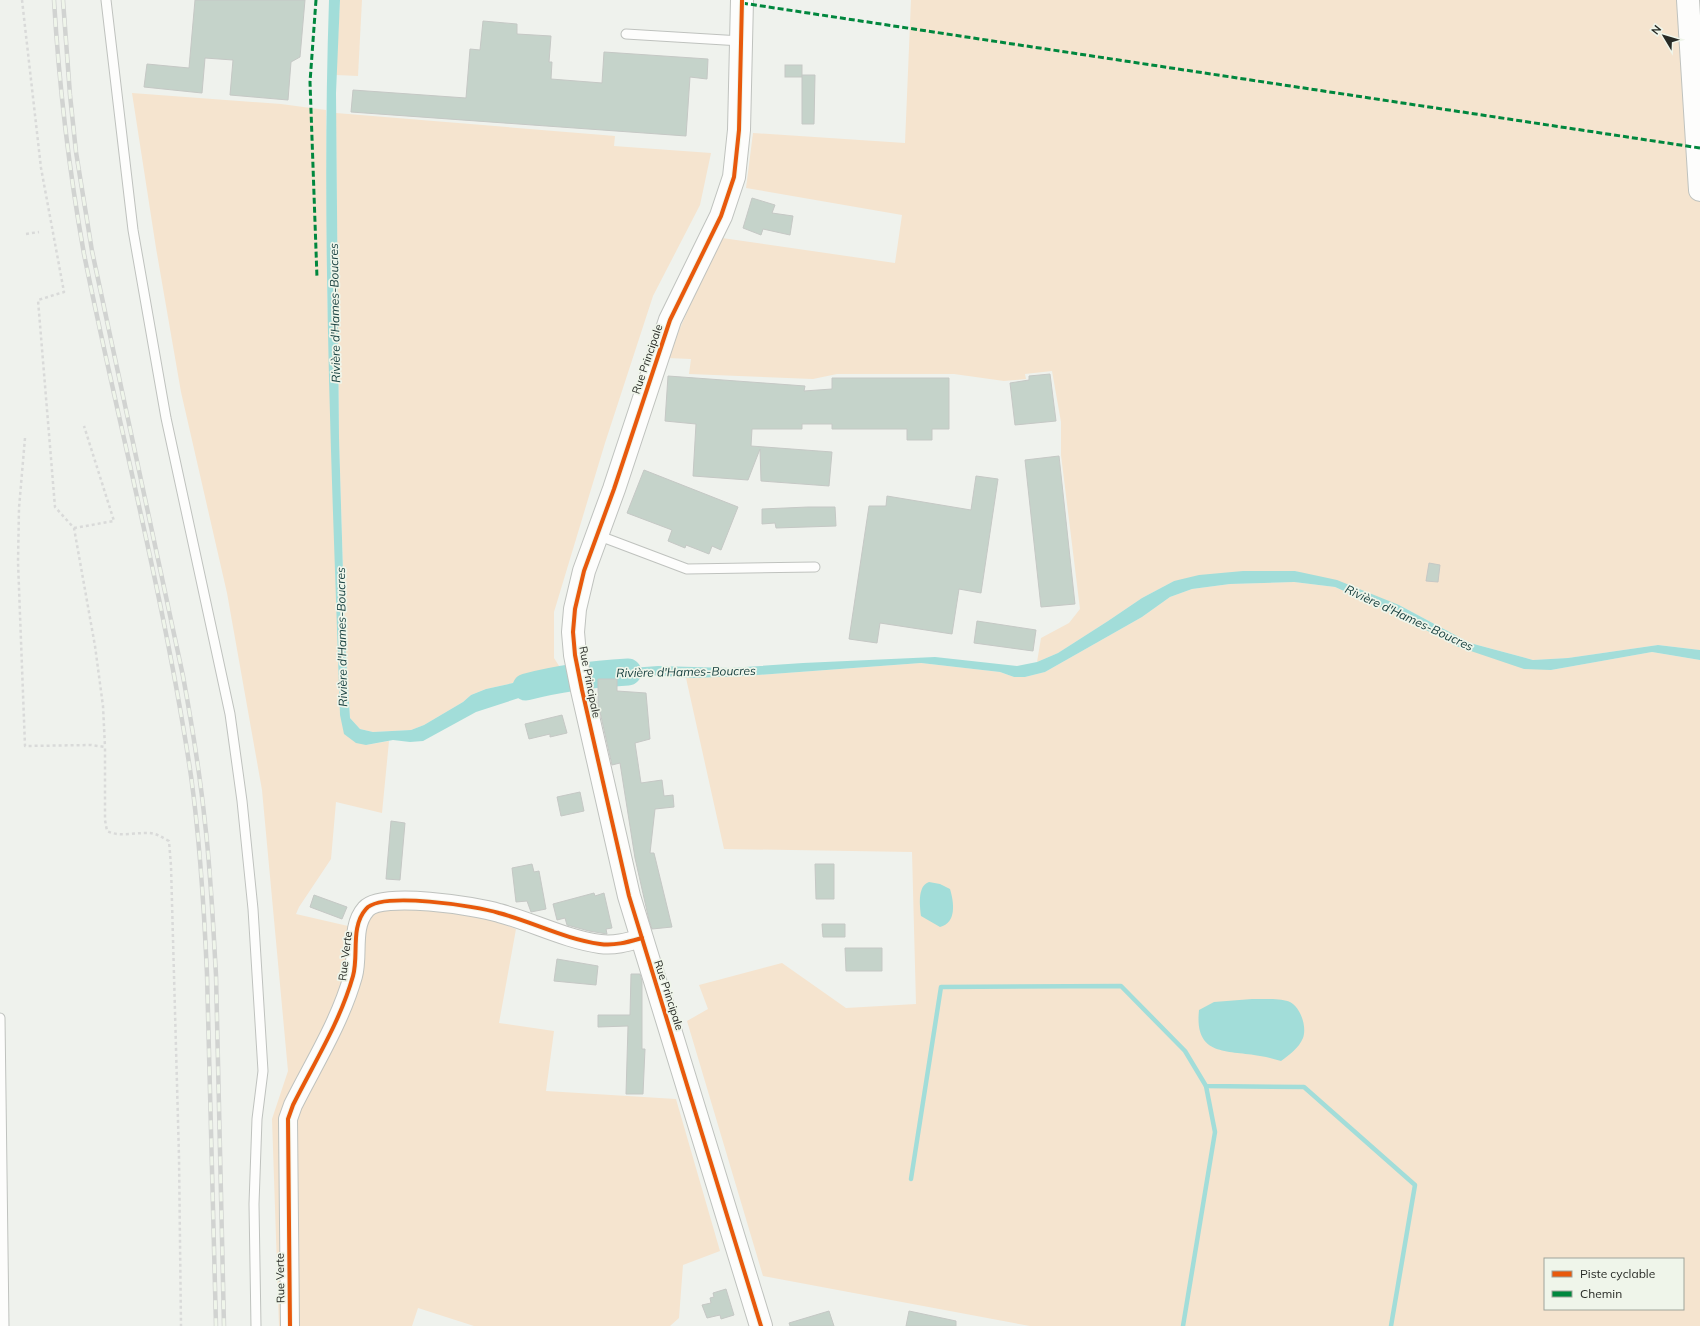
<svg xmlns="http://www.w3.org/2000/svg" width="1700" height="1326" font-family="Mulish,sans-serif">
  <rect width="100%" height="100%" fill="#eff2ed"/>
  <g fill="#f5e4cf" fill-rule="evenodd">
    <path d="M340,0H362L358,76L336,75Z"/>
    <path d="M911,0H1700V650L1658,645L1568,658L1533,660L1470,643L1399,605L1295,571L1174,581L1142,598L1108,621L1058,653L1037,662L1041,638L1069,623L1080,609L1061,455V422L1052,371L1025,374L1026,379L1004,381L954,374H837L813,379L689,374L691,359L667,358L694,296L722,238L895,263L902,215L746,188L753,133L905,143Z"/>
    <path d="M132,93L281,104L326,110L327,289L340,715L366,745L389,741L382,813L336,802L331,859L299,907L296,914L348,926L382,906L480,914L516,929L499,1023L554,1031L546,1091L676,1099L720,1251L683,1265L679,1318L670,1326H474L418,1308L412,1326H279L272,1119L288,1071L262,790L227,593L181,392L156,248Z"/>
    <path d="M336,113L615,136L614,146L711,153L700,205L653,296L605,443L554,612V658L561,669L530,676L513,683L486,689L471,695L463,702L424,725L411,730L373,732L360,729L350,718L345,639L339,437Z"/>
    <path d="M1294,582L1335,587L1394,613L1456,646L1551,670L1652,652L1700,660V1326H1030L763,1276L687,1021L708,1009L699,985L782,963L846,1008L916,1004L912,852L724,849L686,678L745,676L921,663L1000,672L1014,677H1025L1045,672L1142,617L1170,597L1192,589L1230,584ZM1545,1259H1683V1309H1545Z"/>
  </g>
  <g fill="#a2ddd9">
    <path d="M329,0H340L336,93L339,437L345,639L350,718L360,729L373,732L411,730L424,725L463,702L471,695L486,689L513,683L530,676L561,669L562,684L476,712L423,741L410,742L393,740L366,745L356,743L344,734L340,715C332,477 321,238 329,0Z"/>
    <path d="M1243,571H1295L1337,580L1399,605L1470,643L1533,660L1568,658L1658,645L1700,650V660L1652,652L1551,670L1524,669L1456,646L1394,613L1335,587L1294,582L1230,584L1192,589L1170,597L1142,617L1045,672L1025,677H1014L1000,672L921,663L745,676L692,678L651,675H615L591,680V671L658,666L730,668L803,663L935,657L1017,666L1037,662L1058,653L1108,621L1142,598L1174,581L1199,575Z"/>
    <path d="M929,882L940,884L950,889C954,902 957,923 940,927L921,916C920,906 917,886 929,882Z"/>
    <path d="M1252,999C1261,999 1282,998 1290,1002C1301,1008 1307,1027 1303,1038C1299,1048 1289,1055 1281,1061C1274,1059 1267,1057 1260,1056C1227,1050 1194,1057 1199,1010L1214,1002Z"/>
  </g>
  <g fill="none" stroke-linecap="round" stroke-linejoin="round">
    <g stroke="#a2ddd9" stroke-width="4.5">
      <path d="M911,1179L941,987L1121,986L1185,1051L1206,1086L1304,1087L1415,1185L1391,1326"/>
      <path d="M1183,1326L1215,1132L1206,1086"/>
    </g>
    <path stroke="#a2ddd9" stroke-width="27" d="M526,687C560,678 593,674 628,672"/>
  </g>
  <g fill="#c5d3ca" stroke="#c5c8c5">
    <path d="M195,0H305L300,57L291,62L288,100L230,95L233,60L205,58L202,93L144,87L147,64L189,68Z"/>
    <path d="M483,21L517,24V34L551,36L549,62H552L551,79L602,83L604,52L708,59L707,79L690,77L686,136L351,112L353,90L466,98L470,49L480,50Z"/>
    <rect x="785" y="65" width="17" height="12"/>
    <path d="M802,75H815L814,124H802Z"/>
    <path d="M752,198L775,205L772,213L793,216L790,235L763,229L761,235L743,228Z"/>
    <path d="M1050,374L1056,421L1015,425L1010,383L1029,380V376Z"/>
    <path d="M668,376L805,386L804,391L832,389V378H949V429H932V440H907V429H832V424H802V429H752L751,446L832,452L829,486L761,481L760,449L748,480L693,476L696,424L665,421Z"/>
    <path d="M1059,456L1075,604L1041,607L1025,460Z"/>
    <path d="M644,470L738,507L721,550L712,546L709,554L686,545L685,548L668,541L672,530L627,513Z"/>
    <path d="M976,476L998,479L981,593L959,589L952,634L880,623L877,643L849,639L869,506H886L887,496L971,510Z"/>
    <path d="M808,507H835L836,526L776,528L775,523L762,524V509Z"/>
    <path d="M1429,563L1440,565L1438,582L1426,581Z"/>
    <path d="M977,621L1036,630L1033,651L974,643Z"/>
    <path d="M598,679H617V691L646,693L650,739L635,743L641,783L662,780L664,796L673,795L674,807L655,809L650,853H654L672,927L652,929L649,920L635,858L620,763L612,765L598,703Z"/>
    <path d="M562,715L567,733L550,737V734L529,739L525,724Z"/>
    <path d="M580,792L584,811L561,816L557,797Z"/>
    <path d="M391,821L405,823L400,880L386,879Z"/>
    <path d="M532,864L534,872L539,871L546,909L531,912L527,901L516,902L512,868Z"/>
    <path d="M815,864H834V899H816Z"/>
    <path d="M594,893L595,896L604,893L612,928L606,929L607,934L589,931L567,925L565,918L557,920L553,904Z"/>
    <path d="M314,895L347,907L342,919L310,907Z"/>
    <path d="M822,924H845V937H823Z"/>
    <path d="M845,948H882V971H846Z"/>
    <path d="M557,959L598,966L596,985L554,981Z"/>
    <path d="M631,974H640L642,981V1049H645L643,1094H626L628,1026L598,1027V1015H630Z"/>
    <path d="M726,1289L734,1315L721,1319L720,1315L707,1318L702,1305L711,1303L710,1298L714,1297L713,1293Z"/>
    <path d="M829,1311L834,1326H790L789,1323Z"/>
    <path d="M909,1311L956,1321V1326H906Z"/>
  </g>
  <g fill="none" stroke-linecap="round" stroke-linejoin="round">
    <defs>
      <g id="service">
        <path d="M106,0L133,230L166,418L230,714L242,801L253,909L263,1071L257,1119L254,1204L256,1326"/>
        <path d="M626,34L741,41"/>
        <path d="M597,535L687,569L815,567"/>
        <path d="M0,1018L4,1326"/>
      </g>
      <path id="minor" d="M290,1326L288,1119L293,1105C314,1063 340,1022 353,976C359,955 350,927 366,909C381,891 476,906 499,913C533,922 565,939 600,944C615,946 628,942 642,938"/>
      <path id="tertiary" d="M742,0L739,130L734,177L721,216L670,320L614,489L584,571L575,609L573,632L575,655L582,690L629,896L761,1326"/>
      <path id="secondary" d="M1688,0L1700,190"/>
    </defs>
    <use href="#service" stroke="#bfc2be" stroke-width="11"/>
    <use href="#minor" stroke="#bfc2be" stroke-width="20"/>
    <use href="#tertiary" stroke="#bfc2be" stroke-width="24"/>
    <use href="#secondary" stroke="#bfc2be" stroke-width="24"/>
    <g stroke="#d9dad9" stroke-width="2.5" stroke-dasharray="3 3" stroke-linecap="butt">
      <path d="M22,0L41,168L64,292L38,300L55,507L74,528L95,646L103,706L105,747"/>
      <path d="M26,234L39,232"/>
      <path d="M25,438L19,508L18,562L25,746L91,745L105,747V820L107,831C119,837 133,833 145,833C155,832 161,837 169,841L171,866L179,1157L181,1326"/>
      <path d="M74,528L114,521L84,426"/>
    </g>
    <use href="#service" stroke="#fdfdfc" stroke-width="9"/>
    <use href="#minor" stroke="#fdfdfc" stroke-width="18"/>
    <use href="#tertiary" stroke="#fdfdfc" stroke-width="22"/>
    <use href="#secondary" stroke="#fdfdfc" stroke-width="22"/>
    <defs>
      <g id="rail">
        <path d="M54,0C59,85 69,170 84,254C119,427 165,601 191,776C200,841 204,907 207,974L216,1326"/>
        <path d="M63,0L70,95L76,152L92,251L183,676C192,725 200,774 205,823C211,874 213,924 216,975L224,1326"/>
      </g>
    </defs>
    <use href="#rail" stroke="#d1d3d1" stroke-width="4.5"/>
    <use href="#rail" stroke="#eff5ea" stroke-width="3" stroke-dasharray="9" stroke-linecap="butt"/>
    <g stroke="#00873e" stroke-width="3" stroke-dasharray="6 3" stroke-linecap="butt">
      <path d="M316,0L310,82L317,278"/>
      <path d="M742,3L1700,148"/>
    </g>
    <defs>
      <g id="cycleway">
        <path d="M742,0L739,130L734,177L721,216L670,320L614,489L584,571L575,609L573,632L575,655L582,690L629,896L761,1326"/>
        <path d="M290,1326L288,1119L293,1105C314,1063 340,1022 353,976C359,955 350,927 366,909C381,891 476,906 499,913C533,922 565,939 600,944C615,946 628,942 642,938"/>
      </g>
    </defs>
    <use href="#cycleway" stroke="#eff5ea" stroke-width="6"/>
    <use href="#cycleway" stroke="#e8590c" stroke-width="4"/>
  </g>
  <g text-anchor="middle" stroke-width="3.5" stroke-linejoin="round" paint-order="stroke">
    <g font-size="11" fill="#272a25" stroke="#eff5ea">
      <text transform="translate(647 359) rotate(-71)" y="4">Rue Principale</text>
      <text transform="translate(590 682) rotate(79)" y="4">Rue Principale</text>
      <text transform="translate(345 956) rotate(-83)" y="4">Rue Verte</text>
      <text transform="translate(669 995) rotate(72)" y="4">Rue Principale</text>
      <text transform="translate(280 1278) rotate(-91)" y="4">Rue Verte</text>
    </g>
    <g font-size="12" font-style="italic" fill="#194140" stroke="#eff5ea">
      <text transform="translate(335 313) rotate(-91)" y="4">Rivière d'Hames-Boucres</text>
      <text transform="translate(1409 618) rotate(25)" y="4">Rivière d'Hames-Boucres</text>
      <text transform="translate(342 637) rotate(-91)" y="4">Rivière d'Hames-Boucres</text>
      <text transform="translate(686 672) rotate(-1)" y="4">Rivière d'Hames-Boucres</text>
    </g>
  </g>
  <rect x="1544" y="1258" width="140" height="52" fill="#eff5ea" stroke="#9fa49b"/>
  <rect x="1552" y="1271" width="20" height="6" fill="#e8590c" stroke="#9fa49b"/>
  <text x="1580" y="1278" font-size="12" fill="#272a25">Piste cyclable</text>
  <rect x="1552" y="1291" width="20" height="6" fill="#00873e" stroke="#9fa49b"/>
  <text x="1580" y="1298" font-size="12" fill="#272a25">Chemin</text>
  <g transform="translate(1664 36) rotate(308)" stroke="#eff5ea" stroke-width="3" paint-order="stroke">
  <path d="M0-3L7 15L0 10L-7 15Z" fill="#272a25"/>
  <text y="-6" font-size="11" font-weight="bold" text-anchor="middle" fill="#272a25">N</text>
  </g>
</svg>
